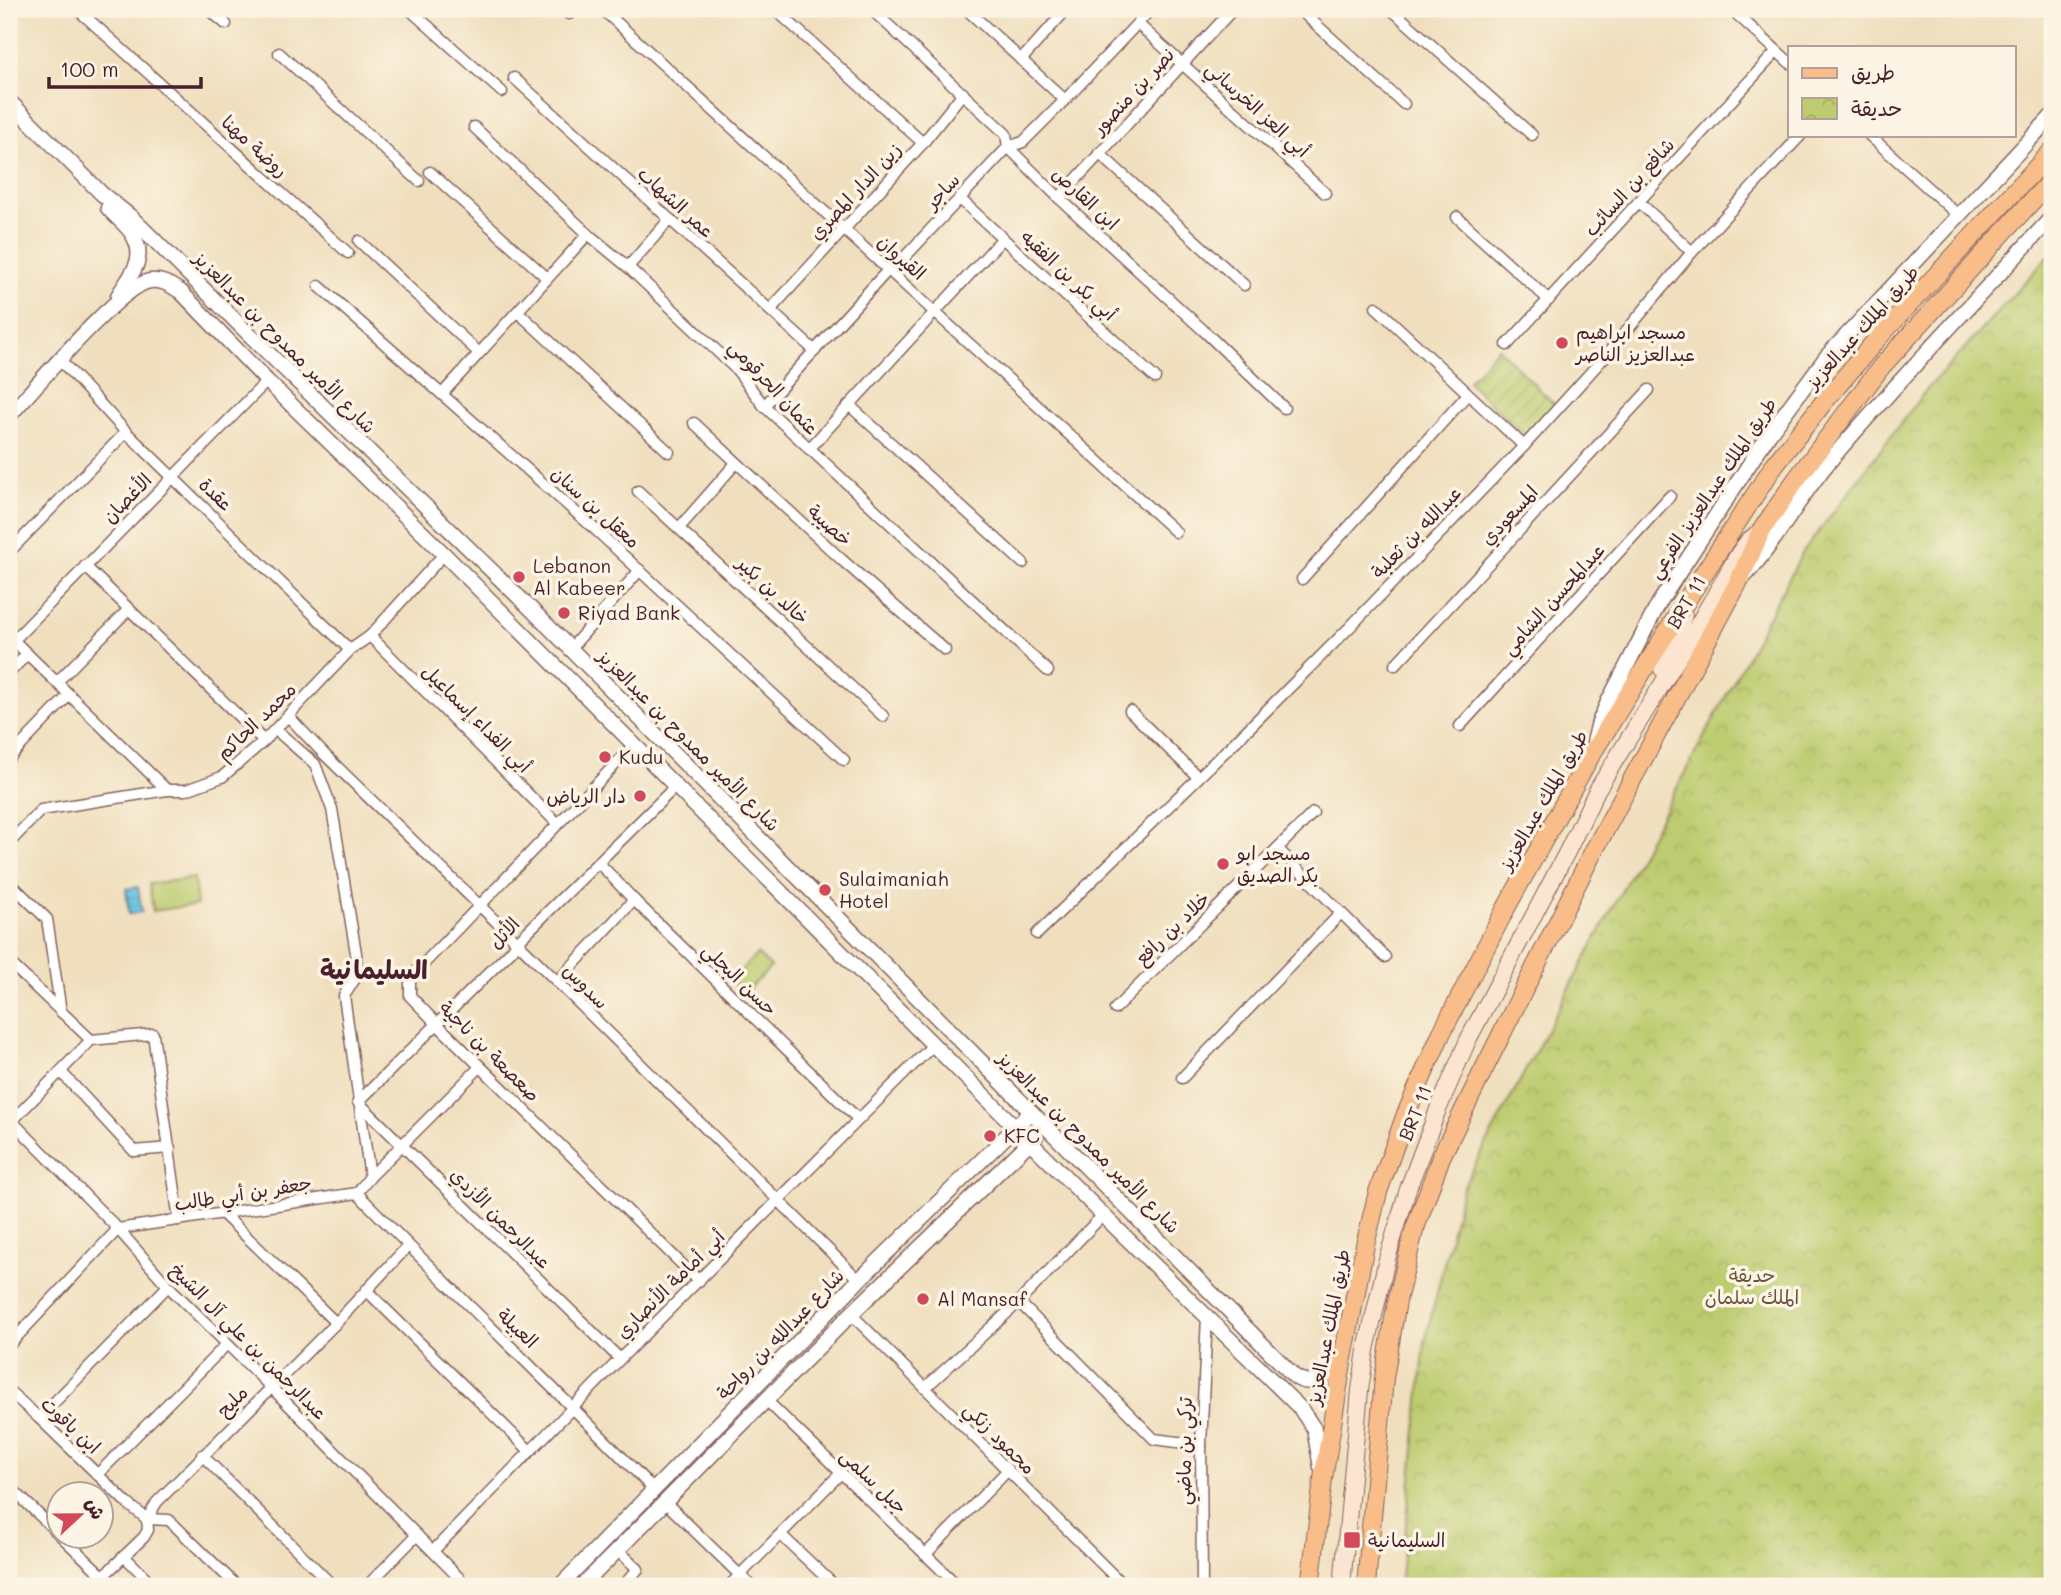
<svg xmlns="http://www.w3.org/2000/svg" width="2061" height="1595" font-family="Mali,'Playpen Sans Arabic',sans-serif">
  <defs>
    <pattern id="park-crowns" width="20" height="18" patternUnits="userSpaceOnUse" patternTransform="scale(1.75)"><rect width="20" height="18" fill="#bdcc6f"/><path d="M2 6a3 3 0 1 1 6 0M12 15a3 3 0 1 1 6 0" fill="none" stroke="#a4af60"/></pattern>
    <pattern id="garden-furrows" width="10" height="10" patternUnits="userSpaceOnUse" patternTransform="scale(1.75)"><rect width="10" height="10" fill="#bdcc6f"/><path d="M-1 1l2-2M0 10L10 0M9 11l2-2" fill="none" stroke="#a4af60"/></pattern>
    <pattern id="water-rules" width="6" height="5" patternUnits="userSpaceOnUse" patternTransform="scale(1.75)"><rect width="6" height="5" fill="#63c2e1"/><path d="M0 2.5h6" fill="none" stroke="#57a6c1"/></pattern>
  </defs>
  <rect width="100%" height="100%" fill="#fcf5e5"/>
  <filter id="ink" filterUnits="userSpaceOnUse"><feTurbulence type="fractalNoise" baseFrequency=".0143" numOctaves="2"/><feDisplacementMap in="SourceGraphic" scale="14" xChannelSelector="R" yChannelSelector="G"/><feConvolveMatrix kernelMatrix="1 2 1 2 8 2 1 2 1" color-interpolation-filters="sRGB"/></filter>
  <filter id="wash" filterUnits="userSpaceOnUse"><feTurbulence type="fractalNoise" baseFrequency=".00686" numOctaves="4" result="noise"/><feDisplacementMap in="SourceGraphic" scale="28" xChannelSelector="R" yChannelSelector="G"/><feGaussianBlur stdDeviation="1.57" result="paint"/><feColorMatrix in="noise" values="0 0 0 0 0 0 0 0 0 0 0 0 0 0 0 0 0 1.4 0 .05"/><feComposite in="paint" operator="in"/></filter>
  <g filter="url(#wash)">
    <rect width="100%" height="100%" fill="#f0dfbe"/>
    <g fill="#bdcc6f" stroke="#84764d" stroke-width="2">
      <path d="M194,878L197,905L153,911L149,884Z"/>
      <path d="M757,954L771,967L744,994L731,981Z"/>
    </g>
    <path fill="url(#park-crowns)" stroke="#84764d" stroke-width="2" d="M2052,252V1586H1400L1425,1342L1462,1189L1803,552L1923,394Z"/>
    <path fill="url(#garden-furrows)" stroke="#84764d" stroke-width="2" d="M1498,348L1556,406L1527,438L1468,382Z"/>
    <path fill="url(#water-rules)" stroke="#567086" stroke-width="2" d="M138,887L142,912L129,914L126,889Z"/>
  </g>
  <g filter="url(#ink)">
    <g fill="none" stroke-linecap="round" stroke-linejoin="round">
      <defs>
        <g id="minor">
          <path d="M77,9L348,253"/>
          <path d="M208,9L226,24"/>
          <path d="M409,9L502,92"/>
          <path d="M563,9L569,14"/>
          <path d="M602,9L1176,532"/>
          <path d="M871,9L1006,134L1008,147L1059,198L1203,330L1284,408"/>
          <path d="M966,9L1065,100"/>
          <path d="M1299,9L1404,104"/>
          <path d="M1391,9L1532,135"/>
          <path d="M1731,9L1790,63"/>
          <path d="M778,12L923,143"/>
          <path d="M1138,24L1325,193"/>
          <path d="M279,53L419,181"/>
          <path d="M1021,60L1067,9"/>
          <path d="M514,78L815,351"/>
          <path d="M474,127L588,234L628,267L737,370L764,406L1048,671"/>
          <path d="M1869,135L1959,216"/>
          <path d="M1099,153L1244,285"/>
          <path d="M430,172L547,278"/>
          <path d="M959,198L1155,378"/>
          <path d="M1059,198L1233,9"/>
          <path d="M1639,202L1692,252"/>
          <path d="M1457,217L1549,300"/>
          <path d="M359,241L479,353"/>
          <path d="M628,267L669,220"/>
          <path d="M319,286L597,531L844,760"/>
          <path d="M1376,307L1524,446"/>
          <path d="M770,310L923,143L963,93"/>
          <path d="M518,312L669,452"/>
          <path d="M1507,345L1777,51"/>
          <path d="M60,360L126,432L350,650"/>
          <path d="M442,394L588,234"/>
          <path d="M849,405L1023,563"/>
          <path d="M764,406L889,269L902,260L1008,147L1023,142L1065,100L1151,9"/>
          <path d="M694,423L842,560L945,650"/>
          <path d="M809,449L1003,238"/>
          <path d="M638,491L883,716"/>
          <path d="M679,528L736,463"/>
          <path d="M9,552L126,432"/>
          <path d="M85,566L264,741"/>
          <path d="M1302,579L1468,394"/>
          <path d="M9,636L167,790"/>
          <path d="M370,636L558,824"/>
          <path d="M14,640L267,381"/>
          <path d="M570,649L640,570"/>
          <path d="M1395,665L1649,390"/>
          <path d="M9,673L27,654"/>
          <path d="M57,682L129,609"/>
          <path d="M1130,711L1198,777"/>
          <path d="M289,717L324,754L517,942L859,1280"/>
          <path d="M1460,726L1670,496"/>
          <path d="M276,730L315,764L332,809L356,953V977L344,996L370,1177"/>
          <path d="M634,745L410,978V996L438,1025L699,1281"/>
          <path d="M9,758L69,695"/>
          <path d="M9,843L41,810L167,790H186L222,777L264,741L350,650L370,636L444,554"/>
          <path d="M1278,849L1385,957"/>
          <path d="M598,862L634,900L858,1119"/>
          <path d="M9,882L47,919L61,1012"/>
          <path d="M1037,934L1238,739L1351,626L1524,446L1609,352L1692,252L1801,135"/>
          <path d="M9,962L91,1040L153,1034L179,1220"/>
          <path d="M557,982L634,900"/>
          <path d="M1115,1009L1313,813"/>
          <path d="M61,1072L134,1151L170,1148"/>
          <path d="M1182,1078L1341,913"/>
          <path d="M358,1102L512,950L517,942L675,787"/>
          <path d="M358,1102L620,1359"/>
          <path d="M9,1118L118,1229L168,1286L271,1387L467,1586"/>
          <path d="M9,1124L91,1040"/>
          <path d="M357,1193C454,1293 556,1389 654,1490"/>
          <path d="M223,1214L336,1323"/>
          <path d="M366,1290L530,1451"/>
          <path d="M1019,1302L1154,1439L1201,1445"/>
          <path d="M851,1314L1124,1586"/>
          <path d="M9,1345L118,1229L357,1193L370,1177L480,1067"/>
          <path d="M925,1388L1019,1302L1103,1215"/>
          <path d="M9,1391L39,1418L127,1503L147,1519L169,1520L237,1586"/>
          <path d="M766,1400L958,1586"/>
          <path d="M39,1418L168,1286"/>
          <path d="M202,1455L333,1586"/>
          <path d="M98,1474L227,1344"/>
          <path d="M9,1486L60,1535"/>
          <path d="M665,1502L751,1586"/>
          <path d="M781,1535L835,1586"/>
          <path d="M61,1536L103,1576"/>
          <path d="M618,1550L638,1569L623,1586"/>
          <path d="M433,1551L620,1359L934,1044"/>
          <path d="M925,1555L1008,1470"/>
          <path d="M124,1556L154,1586"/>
          <path d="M93,1586L144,1537L148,1530L147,1519L157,1502L336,1323L408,1246"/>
          <path d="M367,1586L417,1535"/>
          <path d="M729,1586L841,1473"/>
          <path d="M1202,1586L1201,1445L1207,1316"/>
        </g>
        <g id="tertiary">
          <path d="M9,101L102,194L131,217L263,348L530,608L1294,1376C1311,1390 1327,1374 1342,1363"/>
          <path d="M108,208C116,218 128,225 134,237C147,260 129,277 118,296"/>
          <path d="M9,416C33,390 121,285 150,281C162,279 172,286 181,292L267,381L444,554L1103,1215L1300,1408L1314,1429L1321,1467"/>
          <path d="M1742,579C1775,544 1797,500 1828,463C1900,378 1977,299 2052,217"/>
          <path d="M1593,746L1599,722L1608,702L1659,603L1769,434L1827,356L2052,116"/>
          <path d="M560,1586L859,1280L1031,1112"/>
          <path d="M582,1586L851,1314L1036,1136"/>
        </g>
        <g id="secondary">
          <path d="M1662,669L1684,615"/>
          <path d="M1342,1586L1360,1390L1366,1350L1387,1259L1409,1186L1437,1112L1468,1040L1567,852L1597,790L1685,647L1739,553L1748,541L1760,532"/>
        </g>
        <g id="primary">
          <path d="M1310,1586L1323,1479L1342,1363L1365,1245L1378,1192L1406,1114L1441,1034L1506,908L1591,755L1693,590L1775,464L1823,403L1877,339L2052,151"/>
          <path d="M1366,1586L1384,1378L1397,1301L1414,1231L1441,1157L1480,1077L1591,856L1737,585L1761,531L1795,481L1881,367L2052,179"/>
        </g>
      </defs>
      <use href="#minor" stroke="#84625e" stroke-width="13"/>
      <use href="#tertiary" stroke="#84625e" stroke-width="17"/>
      <use href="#secondary" stroke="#84625e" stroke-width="18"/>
      <use href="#primary" stroke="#84625e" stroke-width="20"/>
      <use href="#minor" stroke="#fff" stroke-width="10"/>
      <use href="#tertiary" stroke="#fff" stroke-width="14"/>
      <use href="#secondary" stroke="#fce5d0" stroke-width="16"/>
      <use href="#primary" stroke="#f8bd89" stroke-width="18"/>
    </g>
  </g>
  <g fill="#d1495b" stroke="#fcf5e5" stroke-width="2.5">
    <circle cx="1562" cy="343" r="7"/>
    <circle cx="519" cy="577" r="7"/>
    <circle cx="564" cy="613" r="7"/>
    <circle cx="605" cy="757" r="7"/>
    <circle cx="640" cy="796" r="7"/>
    <circle cx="1223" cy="864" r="7"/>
    <circle cx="825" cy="890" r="7"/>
    <circle cx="990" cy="1136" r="7"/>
    <circle cx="923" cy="1299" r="7"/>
    <rect x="1343" y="1531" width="18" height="18" rx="3.5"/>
  </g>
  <g text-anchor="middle" stroke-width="7" stroke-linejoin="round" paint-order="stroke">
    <g font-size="19" fill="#4a1f2b" stroke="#fcf5e5">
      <text transform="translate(1133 91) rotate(-47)" y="7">نصر بن منصور</text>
      <text transform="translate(1258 109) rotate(42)" y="7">أبي العز الخرساني</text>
      <text transform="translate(255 146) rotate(42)" y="7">روضة مهنا</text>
      <text transform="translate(1629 187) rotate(-48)" y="7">شافع بن السائب</text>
      <text transform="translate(855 191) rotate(-47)" y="7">زين الدار المصري</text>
      <text transform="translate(942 191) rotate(-47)" y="7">ساجر</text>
      <text transform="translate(1086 198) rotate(43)" y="7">ابن القارص</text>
      <text transform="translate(676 202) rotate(42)" y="7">عمر الشهاب</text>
      <text transform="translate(902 257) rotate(42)" y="7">القيروان</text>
      <text transform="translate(1069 275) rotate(43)" y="7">أبي بكر بن الفقيه</text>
      <text transform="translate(1862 327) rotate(-48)" y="7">طريق الملك عبدالعزيز</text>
      <text transform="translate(285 342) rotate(45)" y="7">شارع الأمير ممدوح بن عبدالعزيز</text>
      <text transform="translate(774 387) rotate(47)" y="7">عثمان الحرقومي</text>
      <text transform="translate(1712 488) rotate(-56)" y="7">طريق الملك عبدالعزيز الفرعي</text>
      <text transform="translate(216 494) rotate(44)" y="7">عقدة</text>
      <text transform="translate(127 498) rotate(-46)" y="7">الأغصان</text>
      <text transform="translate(596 507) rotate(42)" y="7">معقل بن سنان</text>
      <text transform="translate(1509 515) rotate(-47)" y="7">المسعودي</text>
      <text transform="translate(830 525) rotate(42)" y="7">خصيبة</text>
      <text transform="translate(1416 532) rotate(-46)" y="7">عبدالله بن ثعلبة</text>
      <text transform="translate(773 590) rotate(43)" y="7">خالد بن بكير</text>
      <text transform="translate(1553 599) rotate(-48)" y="7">عبدالمحسن الشامي</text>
      <text transform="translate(1686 602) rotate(-60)" y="7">BRT 11</text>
      <text transform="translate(477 718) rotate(45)" y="7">أبي الفداء إسماعيل</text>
      <text transform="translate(256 721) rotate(-44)" y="7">محمد الحاكم</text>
      <text transform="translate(689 740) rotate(45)" y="7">شارع الأمير ممدوح بن عبدالعزيز</text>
      <text transform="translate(1543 800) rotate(-60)" y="7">طريق الملك عبدالعزيز</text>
      <text transform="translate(1172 928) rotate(-44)" y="7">خلاد بن رافع</text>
      <text transform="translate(504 933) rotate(-48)" y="7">الأثل</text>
      <text transform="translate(740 979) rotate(44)" y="7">حسن البجلي</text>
      <text transform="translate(586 986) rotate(45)" y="7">سدوس</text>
      <text transform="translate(490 1051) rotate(45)" y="7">صعصعة بن ناجية</text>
      <text transform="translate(1415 1113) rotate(-68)" y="7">BRT 11</text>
      <text transform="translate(1089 1142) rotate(45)" y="7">شارع الأمير ممدوح بن عبدالعزيز</text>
      <text transform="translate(243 1193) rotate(-9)" y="7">جعفر بن أبي طالب</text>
      <text transform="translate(501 1218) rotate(45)" y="7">عبدالرحمن الأزدي</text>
      <text transform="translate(670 1284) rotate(-45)" y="7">أبي أمامة الأنصاري</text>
      <text transform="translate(1328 1327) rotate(-79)" y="7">طريق الملك عبدالعزيز</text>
      <text transform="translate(518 1328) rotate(44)" y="7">العبيلة</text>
      <text transform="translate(780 1334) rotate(-46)" y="7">شارع عبدالله بن رواحة</text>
      <text transform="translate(249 1341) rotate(45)" y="7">عبدالرحمن بن علي آل الشيخ</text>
      <text transform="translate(232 1401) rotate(-45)" y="7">مليح</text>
      <text transform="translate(71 1425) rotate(43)" y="7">ابن ياقوت</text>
      <text transform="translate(1000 1438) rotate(45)" y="7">محمود زنكي</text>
      <text transform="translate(1184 1451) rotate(-89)" y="7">تركي بن ماضي</text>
      <text transform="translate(874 1481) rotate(44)" y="7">جبل سلمى</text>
    </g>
    <g font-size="19" fill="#4a1f2b" stroke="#fcf5e5" text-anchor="start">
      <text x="1576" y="339">مسجد ابراهيم<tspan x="1576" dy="22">عبدالعزيز الناصر</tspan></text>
      <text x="533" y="573">Lebanon<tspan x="533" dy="22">Al Kabeer</tspan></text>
      <text x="578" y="620">Riyad Bank</text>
      <text x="619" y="764">Kudu</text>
      <text x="626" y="803" text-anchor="end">دار الرياض</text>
      <text x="1237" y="860">مسجد ابو<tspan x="1237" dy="22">بكر الصديق</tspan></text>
      <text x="839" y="886">Sulaimaniah<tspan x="839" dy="22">Hotel</tspan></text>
      <text x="1004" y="1143">KFC</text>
      <text x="937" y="1306">Al Mansaf</text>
      <text x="1368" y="1547">السليمانية</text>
    </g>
    <g font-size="19" fill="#6c533f" stroke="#fcf5e5">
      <text x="1752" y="1282">حديقة<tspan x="1752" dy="22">الملك سلمان</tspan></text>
    </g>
    <g font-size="26" font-weight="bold" fill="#4a1f2b" stroke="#fcf5e5">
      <text x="374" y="979">السليمانية</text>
    </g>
  </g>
  <rect width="2061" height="1595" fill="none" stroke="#fcf5e5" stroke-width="35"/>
  <rect x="1788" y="46" width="228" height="91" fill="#fcf5e5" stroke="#b59f9b" stroke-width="2"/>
  <rect x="1802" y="68" width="35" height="10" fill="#f8bd89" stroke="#b59f9b" stroke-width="2"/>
  <text x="1851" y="80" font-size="21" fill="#4a1f2b">طريق</text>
  <rect x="1802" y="98" width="35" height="21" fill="url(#park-crowns)" stroke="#b59f9b" stroke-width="2"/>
  <text x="1851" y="116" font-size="21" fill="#4a1f2b">حديقة</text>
  <g transform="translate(80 1515) rotate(68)"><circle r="33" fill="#fcf5e5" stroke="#b59f9b" stroke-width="2"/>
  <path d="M0-5L12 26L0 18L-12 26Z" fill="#d1495b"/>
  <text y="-10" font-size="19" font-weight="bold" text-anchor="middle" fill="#4a1f2b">ش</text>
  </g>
  <path d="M49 77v10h152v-10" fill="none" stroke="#4a1f2b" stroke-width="3.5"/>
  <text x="60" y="77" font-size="21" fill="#4a1f2b" stroke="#fcf5e5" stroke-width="5" paint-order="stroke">100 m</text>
</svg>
